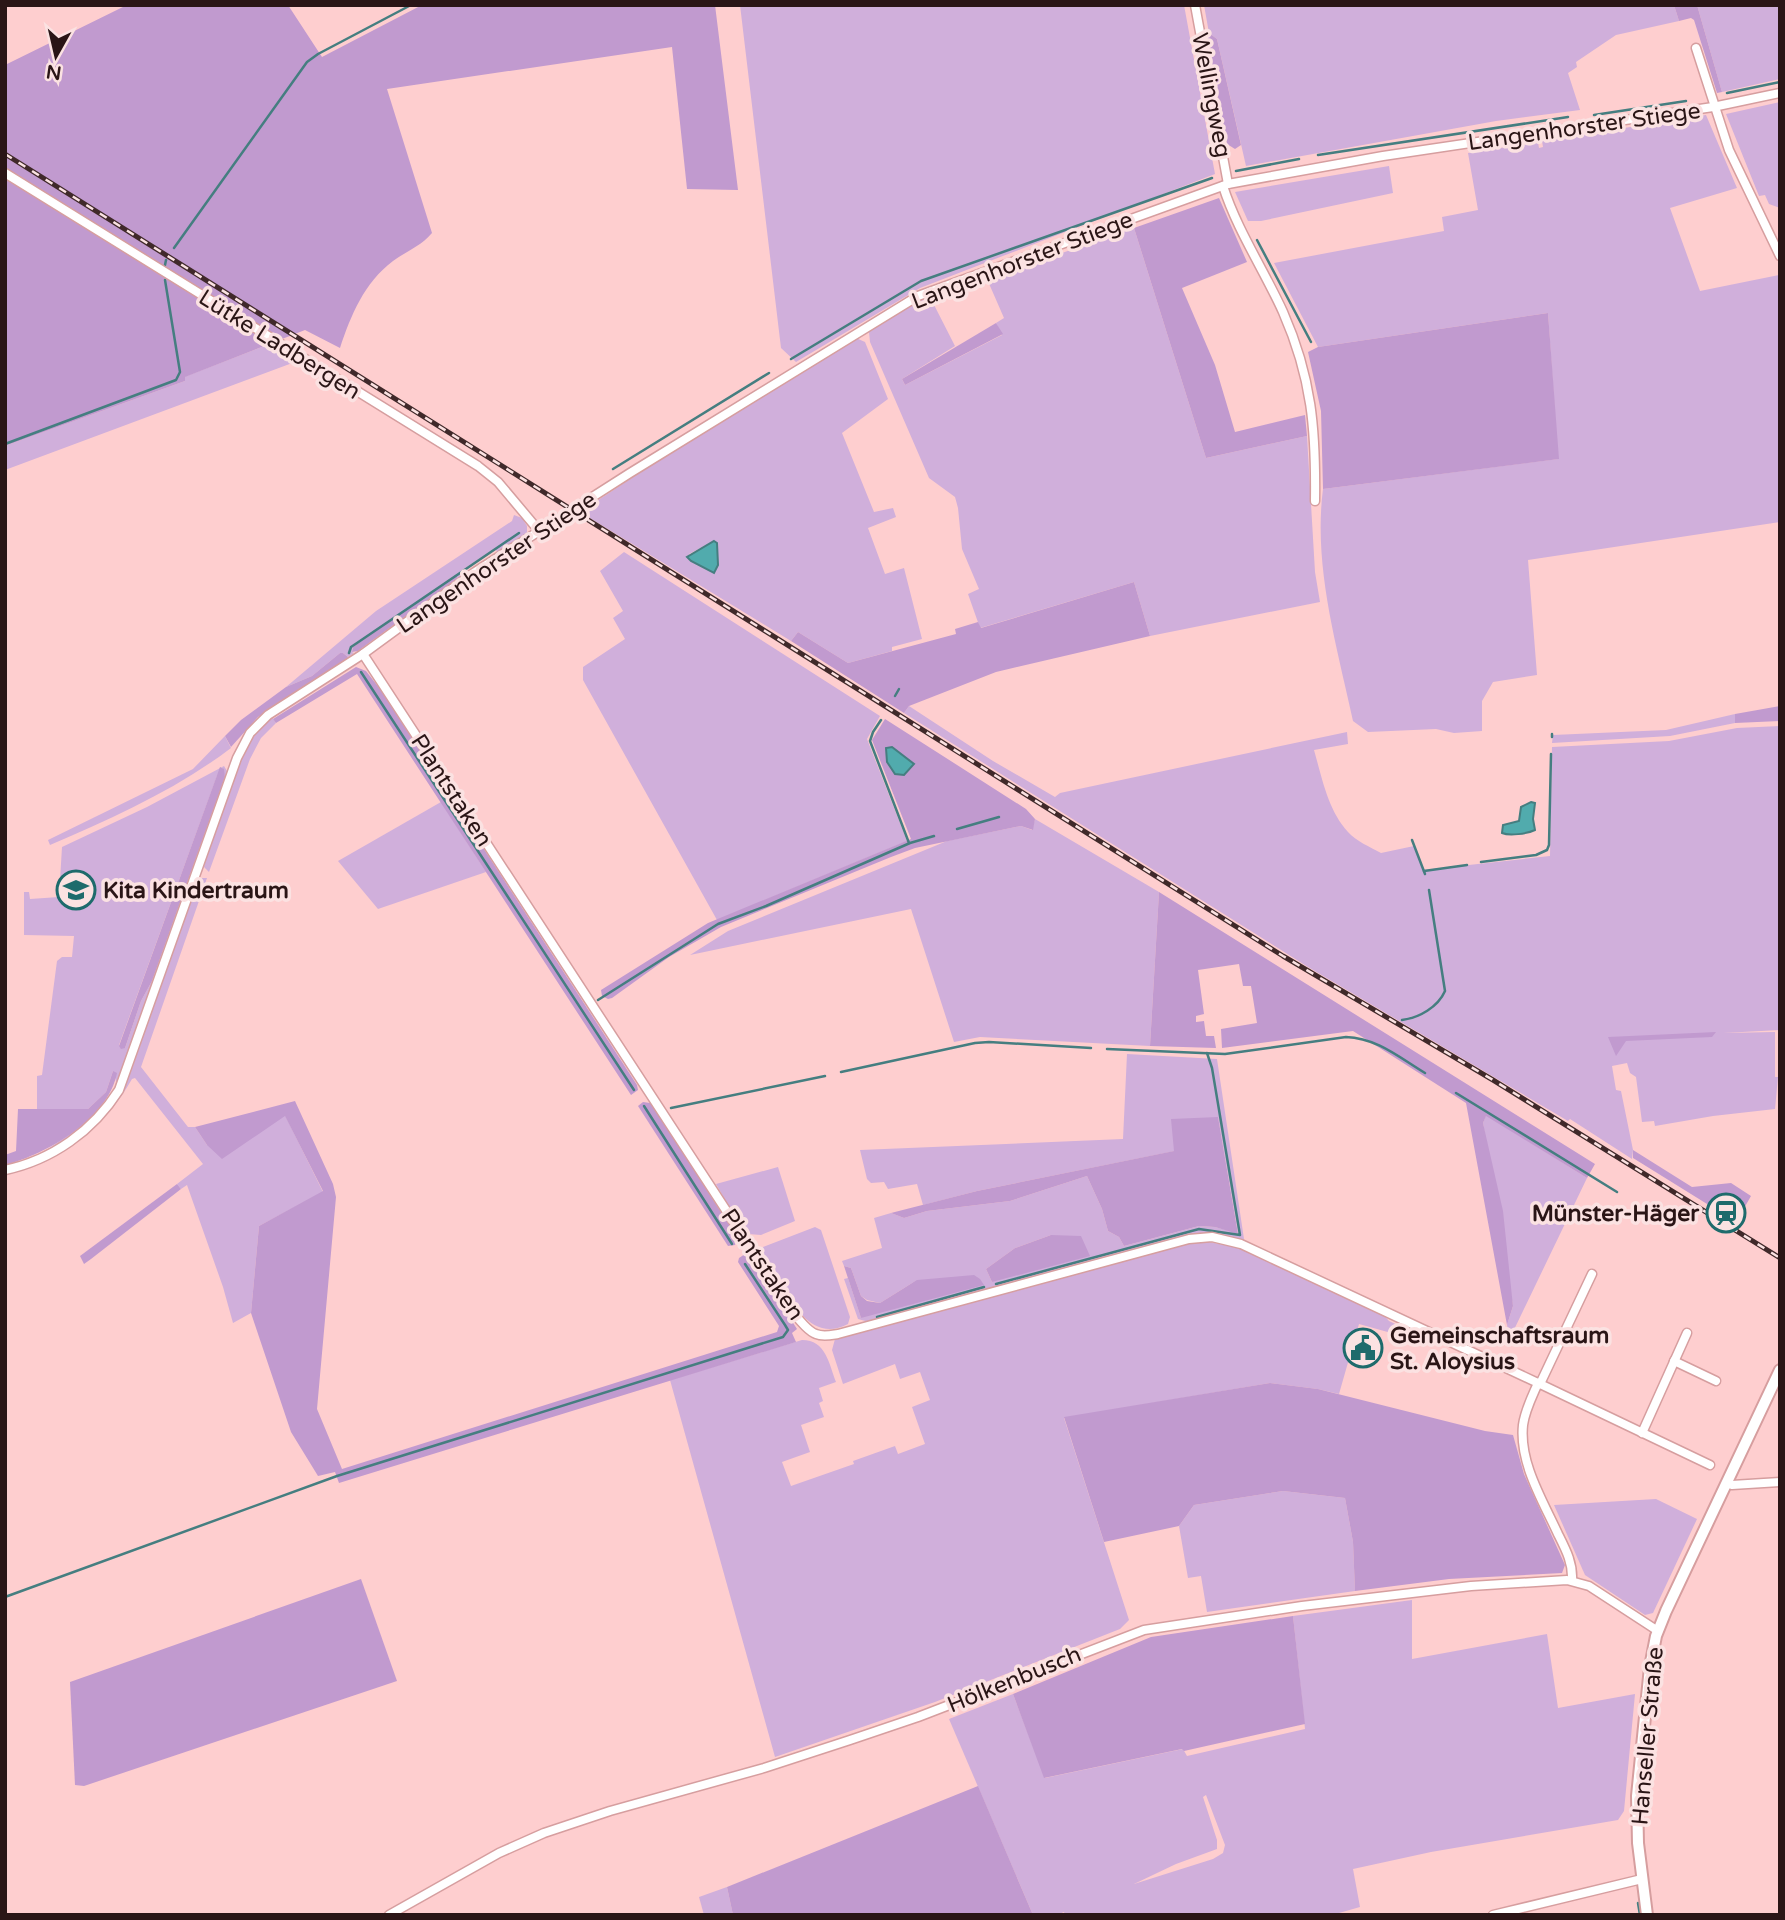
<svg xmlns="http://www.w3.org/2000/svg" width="1785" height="1920" font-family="'Varela Round',sans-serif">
  <rect width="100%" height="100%" fill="#fececf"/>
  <g fill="#d0afdb" fill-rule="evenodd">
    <path d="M740,5H1184L1215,174L920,288L796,362L781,348Z"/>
    <path d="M1204,5H1674L1679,21L1616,35L1576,62L1577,67L1568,73L1580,110L1496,121L1246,166L1217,39L1209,33Z"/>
    <path d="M1697,5H1780V79L1722,92Z"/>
    <path d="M1780,102V208L1769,204L1765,195L1759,196L1726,114Z"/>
    <path d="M1706,115L1737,188L1670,208L1700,291L1779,275L1780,522L1528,560L1537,675L1493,682L1482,701V731L1454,733L1436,729L1368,732L1353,721C1337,646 1313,567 1323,489L1558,459L1548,313L1318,347L1274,263L1444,231L1442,217L1478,210L1468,153L1538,142L1539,148L1543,147L1542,141Z"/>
    <path d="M1389,166L1393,193L1261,221H1248L1235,192Z"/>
    <path d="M1134,228L1206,458L1307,436L1315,572L1320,602L1150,636L1134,582L980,628L968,594L979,589L962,549L958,508L955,497L929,478L870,342L869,332C878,321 917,297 930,297L955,346L902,379L905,385L1002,335L996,323L1004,318L987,279Z"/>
    <path d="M856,338L865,342L888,399L842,433L874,512L893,508L896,517L868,528L885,574L904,568L922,639L892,647V651L848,663L798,632L791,641L580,512L702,432ZM714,541L717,543L718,565L714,573L691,561L689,554Z"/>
    <path d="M267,345L295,362L5,470V446L185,381L184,377Z"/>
    <path d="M514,515L522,518L527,526V533L524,537L497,553L496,549L493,550L462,570L465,574L458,578L455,575L353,646L352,652L354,653L348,657L343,653H340L312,676L286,687L376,611L512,521Z"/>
    <path d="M624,552L880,716L867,739L907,841L717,920L583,680V667L625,639L613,618L623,611L600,571Z"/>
    <path d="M909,706L993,761L1055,797L1060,793L1347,732L1348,744L1314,750C1322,778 1328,810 1348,832C1356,841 1370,847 1381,853L1414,846L1423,870L1550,856L1552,747L1669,741L1737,728L1780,726V1030L1723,1033L1775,1032V1077H1778L1775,1109L1713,1116L1655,1126L1654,1121L1642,1122L1636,1077L1630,1073L1627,1063L1612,1066L1616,1090L1621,1091L1633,1150L1632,1159L1570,1119L1568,1121L1308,967L904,713Z"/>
    <path d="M1735,714V723L1670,736L1552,743L1553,735L1666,730Z"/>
    <path d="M272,717L276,723L261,738L250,759L209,872L204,867L205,861C220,817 235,746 272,717Z"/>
    <path d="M225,736L231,748C177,789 113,818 50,845L48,840L193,769Z"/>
    <path d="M224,766L227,771L226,777L115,1091C79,1134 59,1151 5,1167V1165C16,1162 27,1160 37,1155C55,1147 114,1103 116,1082C116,1078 114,1075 113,1071L106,1092L88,1109H37V1076L42,1075L57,961L62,957H72L74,936L24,935V892H29L30,899L59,897L62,847L147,807ZM222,767L225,777L152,981L141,1001L125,1048H121L119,1045L217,776Z"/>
    <path d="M441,802L486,872L378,909L338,861Z"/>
    <path d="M1035,819L1159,892L1150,1046L980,1037L954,1042L911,909L690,955L728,931L947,841L1021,826L1032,830Z"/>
    <path d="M200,878H207L141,1067L188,1127H195L207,1145L285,1115L323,1192L259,1226L251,1313L233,1323L223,1287L187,1185L181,1189L177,1184L203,1164L135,1078L132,1079C105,1127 59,1164 5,1175L45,1162L65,1150L118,1098L133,1066L197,881Z"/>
    <path d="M1127,1054L1217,1059L1244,1239L1240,1241L1222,1237L1157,1244L869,1322L858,1319L844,1279L848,1278L861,1318L917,1280L880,1303L867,1300L861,1296L851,1268L844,1266L842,1261L882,1248L874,1218L891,1213L904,1218L927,1211L1010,1201L1087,1176L1102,1209L1108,1231L1119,1237L1124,1246L1199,1226L1215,1227L1238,1233L1218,1117L1175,1151L977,1191L923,1205L917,1184L888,1189L884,1182L871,1183L867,1179L860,1150L1123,1139ZM1051,1235L992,1282L986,1269L1015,1248Z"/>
    <path d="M1486,1115L1587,1178L1510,1338L1507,1325L1513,1306L1483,1123Z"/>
    <path d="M778,1167L795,1221L761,1235L748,1234L737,1221L716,1184Z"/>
    <path d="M815,1227L821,1230L850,1317L848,1324C816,1341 797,1311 782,1288C775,1277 767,1266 760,1254L763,1247Z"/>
    <path d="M1204,1241L1240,1248L1382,1313L1389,1321L1404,1328L1402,1336L1359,1324L1339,1394L1318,1389L1270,1383L1064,1418L1129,1620L1120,1629L935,1702L775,1757L670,1380L802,1340C826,1340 829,1364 836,1382L819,1388L823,1401L819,1403L824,1417L801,1425L810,1452L782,1462L791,1486L854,1464L853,1461L895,1446L898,1454L925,1444L912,1407L930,1400L920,1372L900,1379L895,1364L843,1384L832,1350L835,1339L1186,1243Z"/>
    <path d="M1283,1491L1345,1498L1353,1542L1355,1591L1207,1612L1201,1576L1188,1578L1179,1526L1194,1505Z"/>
    <path d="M1656,1499L1697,1519L1653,1613L1645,1615L1585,1575L1554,1505Z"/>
    <path d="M1412,1600V1659L1547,1634L1558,1708L1635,1694L1624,1811L1618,1820L1431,1852L1353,1869L1360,1907L1332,1915H1065L1064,1912L1057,1915H1033L949,1719L1013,1694L1045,1778L1183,1749L1187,1756L1305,1729L1293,1616ZM1206,1795L1225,1845L1223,1853L1213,1859L1134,1884L1176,1864L1217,1849V1840L1203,1797Z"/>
    <path d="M727,1887L733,1915H704L699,1897Z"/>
  </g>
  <g fill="#c19acf">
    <path d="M127,5H288L322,57L422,5H715L738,190L687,189L672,47L387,89L432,233C420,247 408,250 393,261C364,283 351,315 340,348L305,330L185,377V381L5,446V65Z"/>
    <path d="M1674,5H1697L1722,92L1717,93L1694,20L1691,18L1679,21Z"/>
    <path d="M1209,33L1217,39L1241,145L1235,149L1227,144L1207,40Z"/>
    <path d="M1219,198L1247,262L1182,288L1215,365L1235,432L1305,415L1307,436L1206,458L1134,228Z"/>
    <path d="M1548,313L1559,459L1323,489L1321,411L1308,352L1318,347Z"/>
    <path d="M996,323L1003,334L905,385L902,379Z"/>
    <path d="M455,575L458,578L358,651L352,652L353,647Z"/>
    <path d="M1134,582L1150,636L996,672L909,706L904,713L791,641L798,632L848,663L956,634L955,629L978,622L981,628Z"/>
    <path d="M340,653H343L348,657L347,659L258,717L231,747L225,736L241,720L286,687L312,676Z"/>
    <path d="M356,667L366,671L380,689L637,1085L638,1090L631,1095L357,674L276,723L273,719Z"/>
    <path d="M1780,706V721L1735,723V714Z"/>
    <path d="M885,719L1026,809L1035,819L1033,830L1021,826L915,848L891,857L721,927L669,957L612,998L608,999L602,996L601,990L708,923L911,839L872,740Z"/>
    <path d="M220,767L224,769L225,777L152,981L141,1001L125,1048L121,1049L119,1046Z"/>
    <path d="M1159,892L1595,1164L1587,1178L1486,1116L1483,1123L1503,1211L1513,1306L1507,1325L1466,1103L1353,1031L1222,1048L1221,1029L1257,1023L1251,986H1243L1239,964L1198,970L1204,1014L1196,1016V1022L1204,1021L1206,1036H1214L1216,1048L1150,1046Z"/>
    <path d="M1716,1032L1712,1037L1626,1041L1616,1056L1608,1037Z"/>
    <path d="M113,1071L117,1073C108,1119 47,1154 5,1165V1155L16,1151L18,1109H88L106,1092Z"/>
    <path d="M295,1101L333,1184L336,1197L317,1409L342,1469L777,1332L779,1326L738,1262L739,1258L745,1254L752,1260L797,1329L792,1333L796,1342L339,1483L335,1472L318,1476L291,1432L251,1313L259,1226L323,1191L285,1116L222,1159L207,1145L195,1127Z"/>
    <path d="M643,1102L650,1103L653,1106L737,1237L735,1245L728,1246L638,1106Z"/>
    <path d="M1218,1117L1238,1234L1215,1227L1199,1226L1124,1246L1119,1237L1108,1231L1102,1209L1087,1176L1010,1201L927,1211L904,1218L891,1213L977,1191L1174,1151L1171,1119Z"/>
    <path d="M1633,1150L1692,1187L1731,1183L1751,1196L1743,1210L1735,1206L1728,1217L1633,1158Z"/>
    <path d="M177,1184L181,1189L91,1259L84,1264L80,1256Z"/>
    <path d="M1051,1235L1081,1236L1090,1256L992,1282L986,1269L1015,1248Z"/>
    <path d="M844,1266L851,1268L861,1296L867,1301L880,1303L917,1280L974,1275L980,1279L984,1285L861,1318Z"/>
    <path d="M1270,1383L1318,1389L1485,1431L1513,1435L1524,1474L1565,1565L1562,1573L1449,1579L1355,1591L1353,1542L1345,1498L1283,1491L1194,1505L1179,1526L1104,1542L1064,1417Z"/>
    <path d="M361,1579L397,1681L84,1786L75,1785L70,1682Z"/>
    <path d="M1293,1616L1305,1724L1184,1751L1182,1749L1044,1778L1013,1694L1151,1637Z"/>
    <path d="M978,1786L1033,1915H733L727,1887Z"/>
  </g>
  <g fill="#51abad" stroke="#457e80" stroke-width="2">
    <path d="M714,541L717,543L718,565L714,573L691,561L687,557Z"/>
    <path d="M892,747L914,764L904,775L895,774L887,762L886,748Z"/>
    <path d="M1531,802L1535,803L1533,819L1535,830C1527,834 1509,836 1502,833L1503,825L1519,821L1521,807Z"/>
  </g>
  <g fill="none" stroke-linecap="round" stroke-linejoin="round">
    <g stroke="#457e80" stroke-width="2.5">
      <path d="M1727,93L1780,82"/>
      <path d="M1594,115L1686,101"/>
      <path d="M1318,155L1568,117"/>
      <path d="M1236,171L1299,159"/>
      <path d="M1257,240L1311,342"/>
      <path d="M174,248L307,62L318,54L411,5"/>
      <path d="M165,265L166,260"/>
      <path d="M791,359L921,281L1212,178"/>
      <path d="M5,444L176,380L180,372L165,280"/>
      <path d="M613,469L769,373"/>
      <path d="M349,653L351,647L357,643L519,533"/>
      <path d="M361,672L634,1090"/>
      <path d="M895,696L899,689"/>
      <path d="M881,720L873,732L870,741L909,843"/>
      <path d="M1552,734V737"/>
      <path d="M957,829L999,817"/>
      <path d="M1412,840L1425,874"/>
      <path d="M1481,862L1536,855L1547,850L1549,845L1551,754"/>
      <path d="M1424,871L1467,865"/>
      <path d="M598,1000L718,924L766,906L910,843L934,836"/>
      <path d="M1402,1020C1419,1018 1438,1007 1445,991L1429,890"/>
      <path d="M1107,1049L1225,1054L1346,1037C1377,1038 1400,1058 1425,1073"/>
      <path d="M841,1072L975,1043L989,1042L1091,1048"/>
      <path d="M1456,1093L1617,1192"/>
      <path d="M644,1106L732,1244"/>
      <path d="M671,1108L825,1076"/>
      <path d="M996,1284L1199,1229L1240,1235L1212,1068L1207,1053"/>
      <path d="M877,1317L984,1287"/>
      <path d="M5,1597L337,1476L783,1337L788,1330L785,1325L745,1264"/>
      <path d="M1638,1903L1640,1915"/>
    </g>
    <defs>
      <g id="minor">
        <path d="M1195,5L1228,184"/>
        <path d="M1696,48L1729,150L1780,256"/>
        <path d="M5,173L478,466L498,482L540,532"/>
        <path d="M1223,186C1237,230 1264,270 1283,312C1312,378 1316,430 1315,501"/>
        <path d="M363,654L750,1247C762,1265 798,1328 816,1334C823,1337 831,1335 838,1334L1189,1239L1212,1237L1241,1244L1538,1383C1532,1397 1525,1410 1523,1425C1519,1463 1543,1501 1558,1534C1566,1550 1573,1563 1572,1580"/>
        <path d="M5,1170C52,1160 93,1131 119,1090L237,758L250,733L268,715L363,654L475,572L630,473L918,296L1228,184L1383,156L1713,107L1780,93"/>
        <path d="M1674,1361L1716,1381"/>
        <path d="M1538,1383L1710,1465"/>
        <path d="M1540,1384L1592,1274"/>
        <path d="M1642,1433L1687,1333"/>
        <path d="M1726,1483L1732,1485L1780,1482"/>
        <path d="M389,1915L499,1853L544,1833L610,1811L764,1768L850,1740L918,1717L1144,1630L1302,1606L1471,1586L1567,1580L1589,1586L1658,1631"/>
        <path d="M1493,1915L1642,1879"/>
      </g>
      <path id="secondary" d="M1647,1915L1638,1843L1637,1796L1650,1667L1656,1636L1666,1611L1780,1370"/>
    </defs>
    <use href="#minor" stroke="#d69e9f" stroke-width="11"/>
    <use href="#secondary" stroke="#d69e9f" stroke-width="14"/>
    <use href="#minor" stroke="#fff" stroke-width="8"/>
    <use href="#secondary" stroke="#fff" stroke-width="10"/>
    <defs>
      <path id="rail" d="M5,154L1283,956L1493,1080L1780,1258"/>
    </defs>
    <use href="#rail" stroke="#40292a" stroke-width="5"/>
    <use href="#rail" stroke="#fbe2e2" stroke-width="2.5" stroke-dasharray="8" stroke-linecap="butt"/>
  </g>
  <defs>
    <symbol id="school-ring" viewBox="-11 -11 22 22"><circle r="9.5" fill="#fbe2e2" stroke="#1e6b6c" stroke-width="1.5"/><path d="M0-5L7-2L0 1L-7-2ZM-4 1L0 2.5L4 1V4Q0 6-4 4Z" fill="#1e6b6c"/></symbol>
    <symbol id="station-ring" viewBox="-11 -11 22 22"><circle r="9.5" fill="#fbe2e2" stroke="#1e6b6c" stroke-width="1.5"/><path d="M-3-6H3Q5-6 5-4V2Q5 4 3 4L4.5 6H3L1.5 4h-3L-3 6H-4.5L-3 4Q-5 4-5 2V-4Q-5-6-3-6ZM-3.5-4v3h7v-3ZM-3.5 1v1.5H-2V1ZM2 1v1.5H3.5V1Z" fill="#1e6b6c"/></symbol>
    <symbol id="civic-ring" viewBox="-11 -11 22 22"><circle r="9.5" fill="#fbe2e2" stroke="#1e6b6c" stroke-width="1.5"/><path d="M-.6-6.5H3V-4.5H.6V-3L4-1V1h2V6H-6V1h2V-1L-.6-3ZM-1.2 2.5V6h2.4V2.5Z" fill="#1e6b6c"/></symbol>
  </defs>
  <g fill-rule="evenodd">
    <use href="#school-ring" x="54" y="868" width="44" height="44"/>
    <use href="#station-ring" x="1704" y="1191" width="44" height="44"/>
    <use href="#civic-ring" x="1341" y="1326" width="44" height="44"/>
  </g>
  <g text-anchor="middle" stroke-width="7" stroke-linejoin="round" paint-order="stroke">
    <g font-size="23" fill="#2a1516" stroke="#fbe2e2">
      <text transform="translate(1212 95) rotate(79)" y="8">Wellingweg</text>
      <text transform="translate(1584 126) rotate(-8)" y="8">Langenhorster Stiege</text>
      <text transform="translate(1022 260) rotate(-21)" y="8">Langenhorster Stiege</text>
      <text transform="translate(280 344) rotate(32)" y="8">Lütke Ladbergen</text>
      <text transform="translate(496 562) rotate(-34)" y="8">Langenhorster Stiege</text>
      <text transform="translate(452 790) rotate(57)" y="8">Plantstaken</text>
      <text transform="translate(763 1264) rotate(56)" y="8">Plantstaken</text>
      <text transform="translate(1014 1679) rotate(-22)" y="8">Hölkenbusch</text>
      <text transform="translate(1647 1736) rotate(-85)" y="8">Hanseller Straße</text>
    </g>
    <g font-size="23" font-weight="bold" fill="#2a1516" stroke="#fbe2e2" text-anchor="start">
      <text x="103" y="898">Kita Kindertraum</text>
      <text x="1699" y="1221" text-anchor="end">Münster-Häger</text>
      <text x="1390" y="1343">Gemeinschaftsraum<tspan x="1390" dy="26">St. Aloysius</tspan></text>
    </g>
  </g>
  <rect width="1785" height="1920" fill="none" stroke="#2a1516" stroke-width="14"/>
  <g transform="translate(56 56) rotate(188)" stroke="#fbe2e2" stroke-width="5" paint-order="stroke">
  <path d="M0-5L12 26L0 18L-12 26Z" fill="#2a1516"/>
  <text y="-10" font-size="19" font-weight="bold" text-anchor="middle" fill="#2a1516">N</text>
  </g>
</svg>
